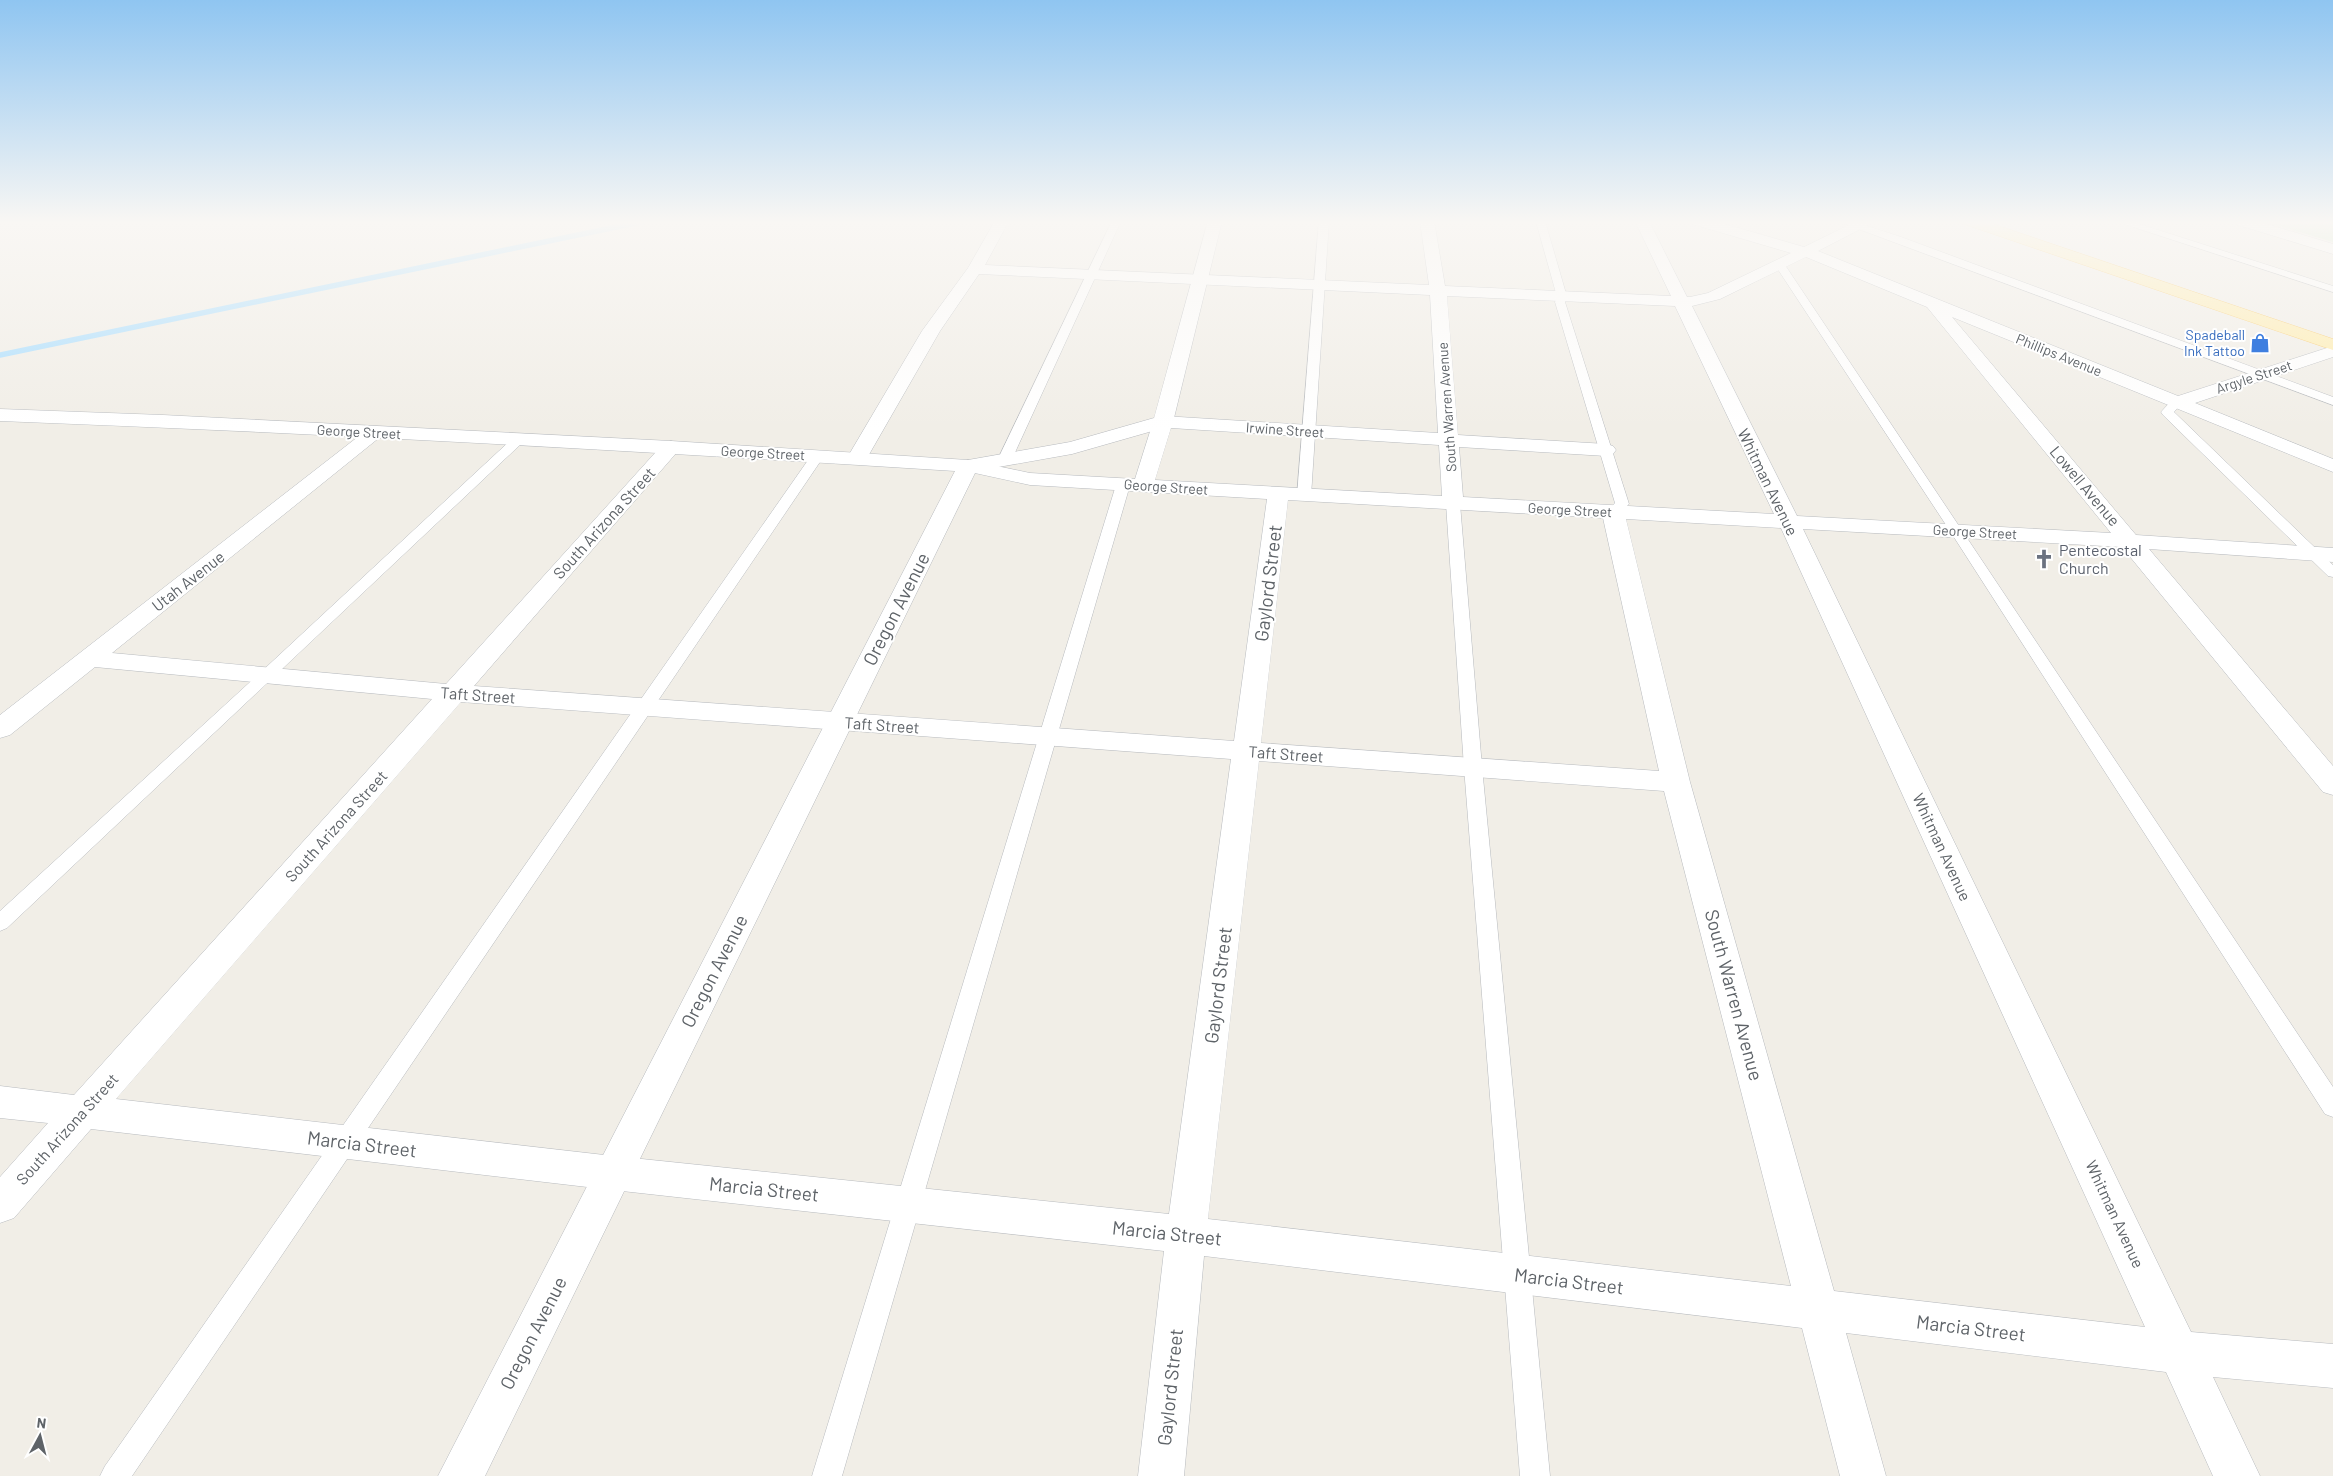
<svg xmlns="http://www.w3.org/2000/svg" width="2333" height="1476" font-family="Barlow,sans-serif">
  <rect width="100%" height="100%" fill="#f1eee7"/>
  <path fill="#c5e9c3" d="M2263,221H2333V242Z"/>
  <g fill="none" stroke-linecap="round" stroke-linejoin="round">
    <path stroke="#a9deff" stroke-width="5.5" d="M0,355L645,221"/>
    <defs>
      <g id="service">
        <path d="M1112,221H1121L1012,459L1005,463L1000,462L998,459Z"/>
        <path d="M1319,221H1329L1311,496L1304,500L1297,496Z"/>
        <path d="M1536,221H1545L1567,297L1565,302L1629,504L1618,515H1608L1606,512L1615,503L1555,302L1557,297Z"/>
        <path d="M1837,221H1852L1901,237L2333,397V405Z"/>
        <path d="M2115,221H2130L2333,286V292Z"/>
        <path d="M1776,263L1785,265L2333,1087V1117L2325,1114L1950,531L1775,265Z"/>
        <path d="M2176,399L2182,403L2174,412L2333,565V577L2328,576L2163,415L2161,412L2172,400Z"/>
        <path d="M518,436L522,437L524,440L522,443L7,928L0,931V911L261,672L514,437Z"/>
        <path d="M818,452L824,456L132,1476H100L105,1466L813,453Z"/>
        <path d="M1123,481L1130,485L842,1476H812L1116,485Z"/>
        <path d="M1453,500L1460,504L1482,767L1550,1476H1520L1464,767L1446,504Z"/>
      </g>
      <path id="minor" d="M995,221H1009L985,265L1429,285L1420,221H1434L1445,286L1671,296L1635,221H1649L1687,297H1690L1708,293L1791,253L1692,224L1690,221H1714L1804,247L1857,221H1876L1818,251L2178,396L2333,346V357L2195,403L2333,459V472L1952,317L2136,535L2333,548V562L2149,549L2333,766V795L2323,792L2122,547L1803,529L2191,1332L2333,1344V1388L2213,1377L2260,1476H2213L2166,1372L1846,1333L1886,1476H1840L1802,1328L1204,1256L1184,1476H1138L1164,1251L613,1190L91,1129L14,1218L0,1223V1177L48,1123L0,1118V1086L74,1095L432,699L95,667L10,735L0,738V715L368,429H382L385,433L112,653L446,684L664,443L671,441L678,443L681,447L678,451L474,686L1234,741L1267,499L1030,485L961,470L958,466L961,462L968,460L1030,473L1135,479L1153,422L1156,418L1163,416L1438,433L1430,295L979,274L940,331L867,458L864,462L857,464L850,462L847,458L922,331L968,268ZM1806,257L1927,307L2111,533L1797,516L1692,306L1720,299ZM1447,296L1675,306L1774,514L1463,497L1459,447L1606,456L1613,454L1616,450L1613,446L1606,444L1458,435ZM1171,428L1439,445L1442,496L1155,480ZM1288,500L1603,518L1659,771L1261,743ZM1626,519L1781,528L2145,1327L1834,1291L1690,782ZM461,702L1231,759L1169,1214L613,1156L116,1099ZM1259,761L1664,791L1791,1286L1208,1219Z"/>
      <g id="tertiary">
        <path d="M1208,221H1222L1173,422L1170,426L1072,454L976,471L485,1476H438L955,471C637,451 319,433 0,421V409L163,415L671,441L968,460L1070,442L1154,418Z"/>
        <path d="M2233,221H2257L2333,244V254L2235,224Z"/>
      </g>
      <path id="primary" d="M1962,221H1984L2333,339V350L1964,224Z"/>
    </defs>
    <use href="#service" stroke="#b7babe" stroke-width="1"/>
    <use href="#minor" stroke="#b7babe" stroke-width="1"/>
    <use href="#tertiary" stroke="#b7babe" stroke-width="1"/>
    <use href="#primary" stroke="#f9c358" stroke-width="1"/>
    <use href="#service" fill="#fff" fill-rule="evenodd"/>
    <use href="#minor" fill="#fff" fill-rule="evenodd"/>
    <use href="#tertiary" fill="#fff" fill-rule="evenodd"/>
    <use href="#primary" fill="#ffedae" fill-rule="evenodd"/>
  </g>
  <linearGradient id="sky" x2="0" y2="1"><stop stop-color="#8fc5f1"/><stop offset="0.52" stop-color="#f9f7f4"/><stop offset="1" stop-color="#f9f7f4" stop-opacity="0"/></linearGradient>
  <rect width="2333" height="428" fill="url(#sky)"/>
  <defs>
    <symbol id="shop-bare" viewBox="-9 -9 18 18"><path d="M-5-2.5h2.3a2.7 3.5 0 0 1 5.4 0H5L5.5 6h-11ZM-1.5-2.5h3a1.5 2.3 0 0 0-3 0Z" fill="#3f7fe0" stroke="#fff" stroke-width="2.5" paint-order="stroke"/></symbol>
    <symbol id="church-bare" viewBox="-9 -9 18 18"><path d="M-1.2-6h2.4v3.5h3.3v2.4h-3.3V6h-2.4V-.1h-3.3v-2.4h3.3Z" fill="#6b7280" stroke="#fff" stroke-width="2.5" paint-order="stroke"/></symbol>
  </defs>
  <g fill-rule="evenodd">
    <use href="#shop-bare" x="2246" y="329" width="28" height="28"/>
    <use href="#church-bare" x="2030" y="545" width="28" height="28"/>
  </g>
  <g text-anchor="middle" stroke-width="4" stroke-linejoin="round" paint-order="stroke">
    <g font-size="14" fill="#366cbe" stroke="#fff" text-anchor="end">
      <text x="2245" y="340">Spadeball<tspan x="2245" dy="16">Ink Tattoo</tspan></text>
    </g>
    <g font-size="14" fill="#5e6368" stroke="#fff">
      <text transform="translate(2059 355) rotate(22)" y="5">Phillips Avenue</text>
      <text transform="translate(2254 377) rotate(-18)" y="5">Argyle Street</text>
      <text transform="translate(1447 407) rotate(-94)" y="5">South Warren Avenue</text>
      <text transform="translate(1285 430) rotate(4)" y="5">Irwine Street</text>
      <text transform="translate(359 432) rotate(3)" y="5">George Street</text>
      <text transform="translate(763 453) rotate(3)" y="5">George Street</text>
      <text transform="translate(1166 487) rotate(4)" y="5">George Street</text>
      <text transform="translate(1570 510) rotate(3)" y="5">George Street</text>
      <text transform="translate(1975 532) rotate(3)" y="5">George Street</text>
    </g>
    <g font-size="16" fill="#5e6368" stroke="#fff">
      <text transform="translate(1768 482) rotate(64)" y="6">Whitman Avenue</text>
      <text transform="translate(2085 486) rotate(50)" y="6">Lowell Avenue</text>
      <text transform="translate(604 523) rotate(-48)" y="6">South Arizona Street</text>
      <text transform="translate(188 581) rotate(-38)" y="6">Utah Avenue</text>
      <text transform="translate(478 695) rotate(4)" y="6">Taft Street</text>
      <text transform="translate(882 725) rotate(4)" y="6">Taft Street</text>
      <text transform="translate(1286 754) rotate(4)" y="6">Taft Street</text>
      <text transform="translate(336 826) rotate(-48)" y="6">South Arizona Street</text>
      <text transform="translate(1942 847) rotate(65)" y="6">Whitman Avenue</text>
      <text transform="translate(67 1129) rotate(-48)" y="6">South Arizona Street</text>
      <text transform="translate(2115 1214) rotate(65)" y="6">Whitman Avenue</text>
    </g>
    <g font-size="16" fill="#5b616d" stroke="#fff" text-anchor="start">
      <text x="2059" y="556">Pentecostal<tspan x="2059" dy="18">Church</tspan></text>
    </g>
    <g font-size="19" fill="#5e6368" stroke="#fff">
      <text transform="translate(1268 583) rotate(-83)" y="7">Gaylord Street</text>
      <text transform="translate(896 609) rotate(-63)" y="7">Oregon Avenue</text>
      <text transform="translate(714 971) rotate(-63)" y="7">Oregon Avenue</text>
      <text transform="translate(1218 985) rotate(-83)" y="7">Gaylord Street</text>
      <text transform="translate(1734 995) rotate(75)" y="7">South Warren Avenue</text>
      <text transform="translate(362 1144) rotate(7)" y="7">Marcia Street</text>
      <text transform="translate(764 1189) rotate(6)" y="7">Marcia Street</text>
      <text transform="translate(1167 1233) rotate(6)" y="7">Marcia Street</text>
      <text transform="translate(1569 1281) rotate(7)" y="7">Marcia Street</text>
      <text transform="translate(1971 1328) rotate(7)" y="7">Marcia Street</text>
      <text transform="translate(533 1333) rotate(-63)" y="7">Oregon Avenue</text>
      <text transform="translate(1170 1387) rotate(-84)" y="7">Gaylord Street</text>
    </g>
  </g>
  <g transform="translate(40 1436) rotate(7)" stroke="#ffffff" stroke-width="4" paint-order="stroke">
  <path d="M0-4L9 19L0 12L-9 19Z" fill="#5e6368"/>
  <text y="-8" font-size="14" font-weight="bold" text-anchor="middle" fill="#5e6368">N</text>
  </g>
</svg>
